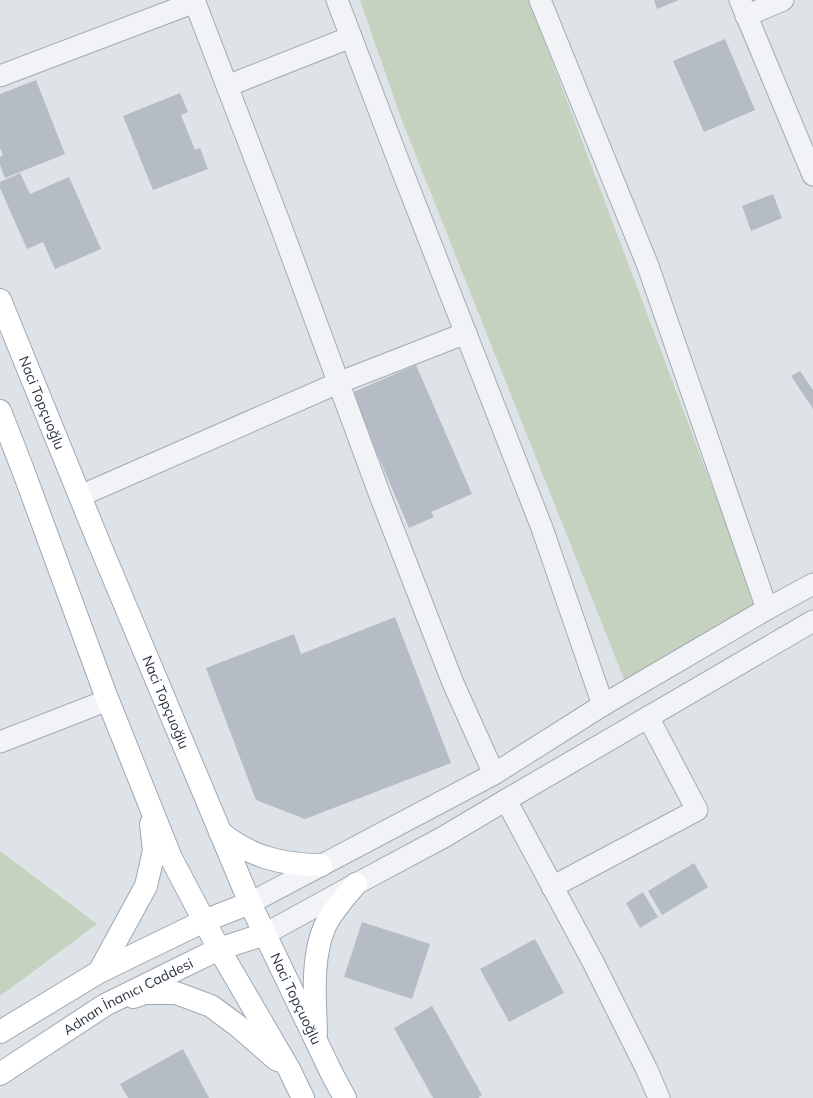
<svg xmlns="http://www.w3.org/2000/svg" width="813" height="1098" font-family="Mulish,sans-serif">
  <rect width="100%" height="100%" fill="#dee3e8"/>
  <g fill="#c5d2c0">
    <path d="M360,0H529L754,598L752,608L626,684L401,118Z"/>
    <path d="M0,851L97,924L0,996Z"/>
  </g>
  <g fill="#b6bcc5">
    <path d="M654,0H679L657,9Z"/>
    <path d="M725,39L755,110L704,132L673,61Z"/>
    <path d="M36,80L65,154L5,178L0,165V157L3,155L0,148V94Z"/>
    <path d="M180,93L188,112L181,115L195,150L200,148L208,169L153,190L123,116Z"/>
    <path d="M20,173L30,194L69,177L101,249L55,269L43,242L27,249L0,188V182Z"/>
    <path d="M773,194L782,218L751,231L742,206Z"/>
    <path d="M416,365L472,494L431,512L434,517L409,528L351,393Z"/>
    <path d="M800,371L813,390V409L791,376Z"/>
    <path d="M395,617L451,763L305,819L256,800L206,668L294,634L301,654Z"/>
    <path d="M694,863L708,887L662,915L648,891Z"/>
    <path d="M643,892L658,917L640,928L626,903Z"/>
    <path d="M362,922L430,944L412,999L344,977Z"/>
    <path d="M535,939L564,993L509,1022L480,969Z"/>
    <path d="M432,1006L482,1095L478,1098H433L394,1028Z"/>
    <path d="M183,1049L209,1098H128L120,1084Z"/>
  </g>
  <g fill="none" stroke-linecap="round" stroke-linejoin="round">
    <defs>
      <g id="minor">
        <path d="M194,0L280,224L381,498L453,683L494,774"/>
        <path d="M337,0L398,160L542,528L603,705"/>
        <path d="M540,0L648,266L767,609"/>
        <path d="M740,0L813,175"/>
        <path d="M746,16L783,0"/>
        <path d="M0,76L195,2"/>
        <path d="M227,86L351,37"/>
        <path d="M80,496L338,383L466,333"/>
        <path d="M0,742L108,700"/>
        <path d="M506,800L593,962L647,1070L659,1098"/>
        <path d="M552,887L697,810L648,717"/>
        <path d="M250,903L494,774L603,705L767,609L813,584"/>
        <path d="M265,934L356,884L442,838L506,800L813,621"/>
      </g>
      <g id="major">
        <path id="s1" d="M0,300L99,543L250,903L332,1074L345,1098"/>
        <path d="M0,411L23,470L105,693L171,858L219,949L289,1069L303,1098"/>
        <path d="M220,832C250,857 283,865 321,865"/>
        <path d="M99,972L146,886L154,851L151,824"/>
        <path d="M133,997L145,993H176L211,1006L238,1026L277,1060"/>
        <path d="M0,1032L99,972L204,921L250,903"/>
        <path d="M316,1033C315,1000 311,957 325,926C332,911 345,897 356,884"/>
        <path id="s2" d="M0,1074L105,1005L182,967L219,949L265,934"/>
      </g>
    </defs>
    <use href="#minor" stroke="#a4aab2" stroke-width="23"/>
    <use href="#major" stroke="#9ea8b3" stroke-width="24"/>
    <use href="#minor" stroke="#f1f3f6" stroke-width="21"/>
    <use href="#major" stroke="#fff" stroke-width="22"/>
  </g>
  <g text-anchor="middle" stroke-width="4" stroke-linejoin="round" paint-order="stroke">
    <g font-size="14" fill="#28323f" stroke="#eef2f5">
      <text dy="5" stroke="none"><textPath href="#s1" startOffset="111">Naci Topçuoğlu</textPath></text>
      <text dy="5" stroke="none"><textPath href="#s1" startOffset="435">Naci Topçuoğlu</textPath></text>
      <text dy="5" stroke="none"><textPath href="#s2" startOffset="150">Adnan İnanıcı Caddesi</textPath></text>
      <text dy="5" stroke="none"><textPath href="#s1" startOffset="759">Naci Topçuoğlu</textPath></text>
    </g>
  </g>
</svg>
